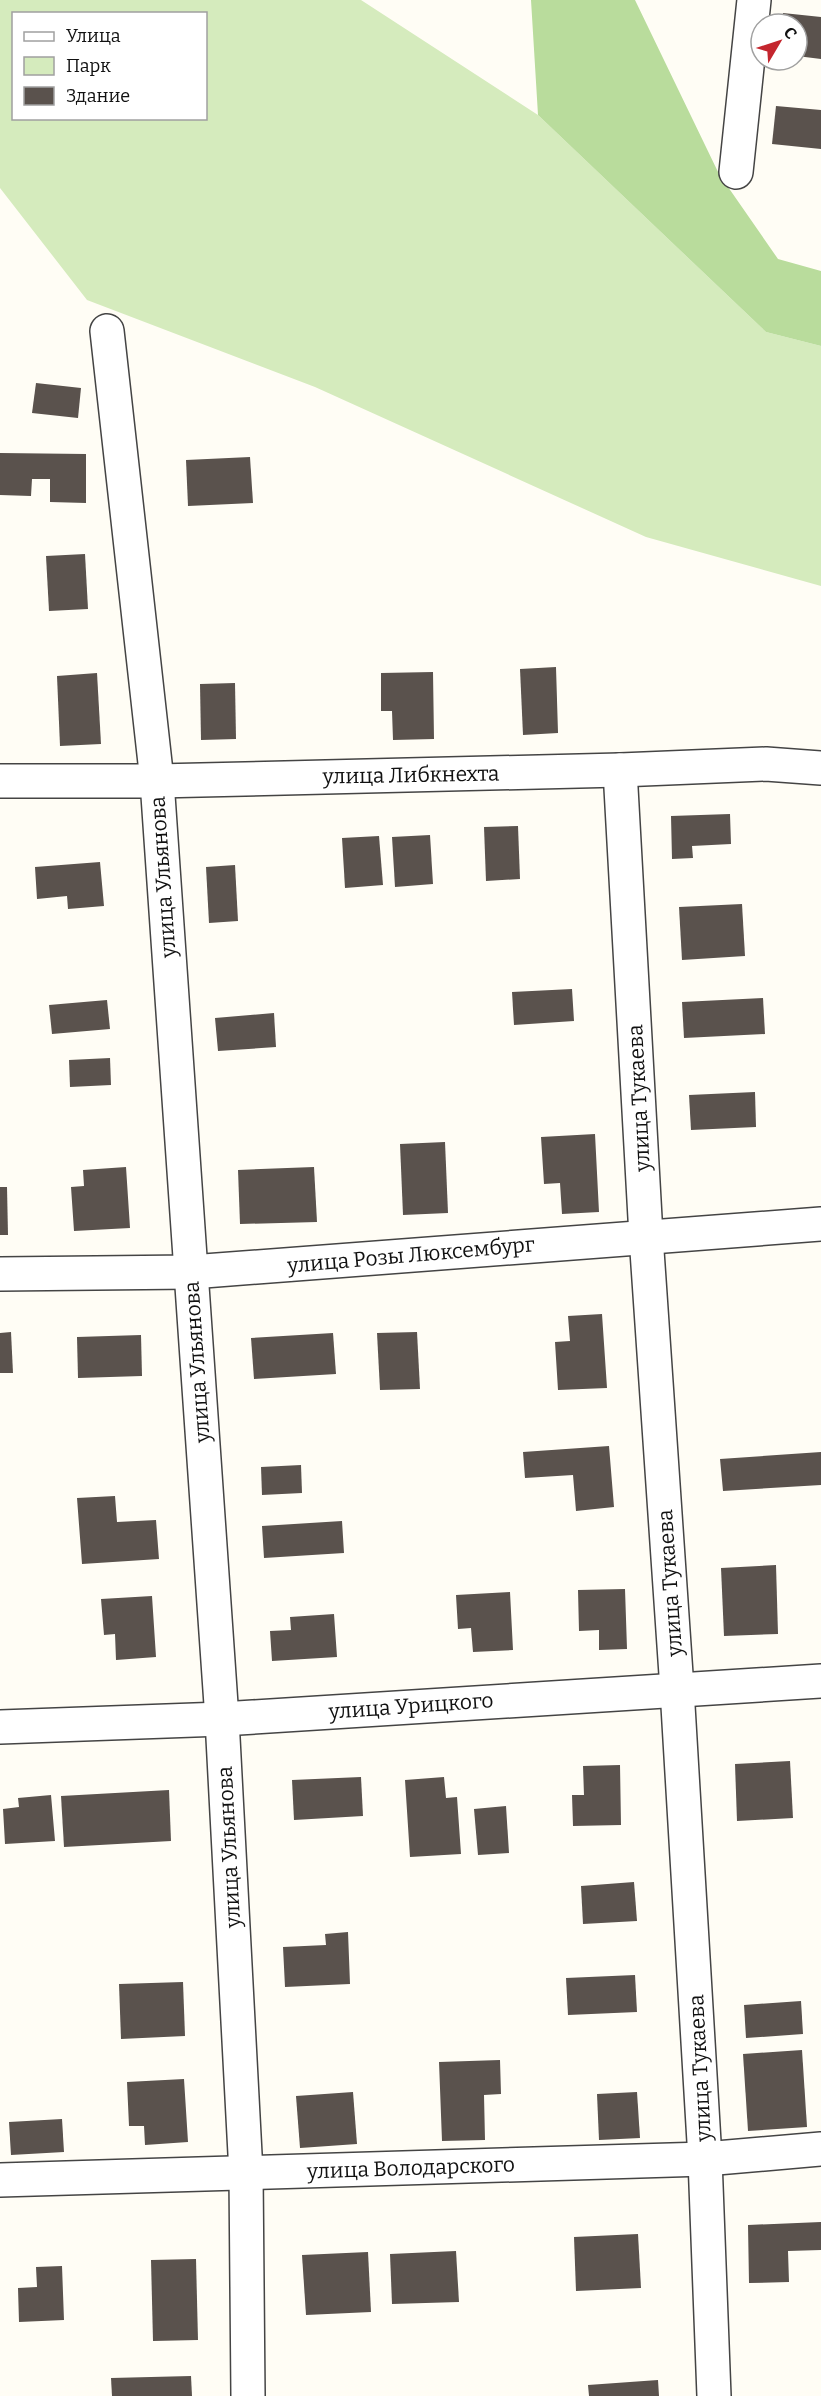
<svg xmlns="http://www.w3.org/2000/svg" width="821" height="2396" font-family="Bitter,serif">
  <rect width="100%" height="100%" fill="#fffdf5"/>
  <path fill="#d5ebbd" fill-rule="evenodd" d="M0,0H361L538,115L766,332L821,346V586L646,537L315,387L87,300L0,188ZM14,14H206V118H14Z"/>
  <path fill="#b9dc9c" d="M531,0H635L719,174L778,259L821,271V346L766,332L538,115Z"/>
  <g fill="#5a524d">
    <path d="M783,13L821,17V59L797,56V24H782Z"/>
    <path d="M776,106L821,110V149L772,144Z"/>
    <path d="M36,383L81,388L78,418L32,413Z"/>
    <path d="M0,453L86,454V503L50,502V479H32L31,496L0,495Z"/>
    <path d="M250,457L253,503L188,506L186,460Z"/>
    <path d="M85,554L88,609L49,611L46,556Z"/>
    <path d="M556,667L558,733L523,735L520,669Z"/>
    <path d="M433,672L434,739L393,740L392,711H381V673Z"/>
    <path d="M97,673L101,744L60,746L57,676Z"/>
    <path d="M235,683L236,739L201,740L200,684Z"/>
    <path d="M730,814L731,844L692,846L693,858L672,859L671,816Z"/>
    <path d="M518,826L520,879L486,881L484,827Z"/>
    <path d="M430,835L433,884L395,887L392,837Z"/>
    <path d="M379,836L383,885L345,888L342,838Z"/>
    <path d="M100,862L104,906L68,909L67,896L37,899L35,867Z"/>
    <path d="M235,865L238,921L209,923L206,867Z"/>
    <path d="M742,904L745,956L682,960L679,907Z"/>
    <path d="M572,989L574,1021L514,1025L512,992Z"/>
    <path d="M763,998L765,1034L684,1038L682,1002Z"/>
    <path d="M107,1000L110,1029L52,1034L49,1005Z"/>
    <path d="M274,1013L276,1047L218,1051L215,1018Z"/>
    <path d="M110,1058L111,1085L70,1087L69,1060Z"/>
    <path d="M755,1092L756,1127L691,1130L689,1095Z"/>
    <path d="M595,1134L599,1212L562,1214L560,1183L544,1184L541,1137Z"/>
    <path d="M445,1142L448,1213L403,1215L400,1144Z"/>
    <path d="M126,1167L130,1228L74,1231L71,1187L84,1186L83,1170Z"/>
    <path d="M314,1167L317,1222L240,1224L238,1170Z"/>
    <path d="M0,1187H7L8,1235H0Z"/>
    <path d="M602,1314L607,1388L558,1390L555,1342L570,1341L568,1316Z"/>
    <path d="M11,1332L13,1373H0V1333Z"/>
    <path d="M417,1332L420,1389L380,1390L377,1333Z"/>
    <path d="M333,1333L336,1374L254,1379L251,1338Z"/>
    <path d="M141,1335L142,1376L78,1378L77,1337Z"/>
    <path d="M609,1446L614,1507L576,1511L573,1475L525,1478L523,1452Z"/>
    <path d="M821,1452V1485L723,1491L720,1459Z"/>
    <path d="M301,1465L302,1493L262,1495L261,1467Z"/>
    <path d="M115,1496L117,1522L156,1520L159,1559L82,1564L77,1498Z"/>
    <path d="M342,1521L344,1553L264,1558L262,1526Z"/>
    <path d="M776,1565L778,1634L724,1636L721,1568Z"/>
    <path d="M625,1589L627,1649L599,1650V1630L579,1631L578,1590Z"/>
    <path d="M510,1592L513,1650L473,1652L471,1628L458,1629L456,1595Z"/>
    <path d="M152,1596L156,1657L116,1660L115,1634L104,1635L101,1599Z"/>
    <path d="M334,1614L337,1657L272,1661L270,1631L291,1630L290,1617Z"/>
    <path d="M790,1761L793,1818L737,1821L735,1764Z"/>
    <path d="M620,1765L621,1825L573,1826L572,1795H584L583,1766Z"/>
    <path d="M361,1777L363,1816L294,1820L292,1780Z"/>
    <path d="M444,1777L446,1798L457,1797L461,1854L410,1857L405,1780Z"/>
    <path d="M169,1790L171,1841L64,1847L61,1796Z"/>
    <path d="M51,1795L55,1841L5,1844L3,1809L19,1807L18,1798Z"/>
    <path d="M506,1806L509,1853L478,1855L474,1809Z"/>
    <path d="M634,1882L637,1921L583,1924L581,1886Z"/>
    <path d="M348,1932L350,1984L285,1987L283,1947L326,1945L325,1934Z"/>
    <path d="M635,1975L637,2012L568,2015L566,1978Z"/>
    <path d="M183,1982L185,2036L121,2039L119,1984Z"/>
    <path d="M801,2001L803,2034L746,2038L744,2005Z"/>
    <path d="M802,2050L807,2127L748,2131L743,2054Z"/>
    <path d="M500,2060L501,2094L484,2095L485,2140L442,2141L439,2062Z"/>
    <path d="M184,2079L188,2142L145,2145L144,2126H129L127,2082Z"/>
    <path d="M353,2092L357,2144L300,2148L296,2096Z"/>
    <path d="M637,2092L640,2138L599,2140L597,2094Z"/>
    <path d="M62,2119L64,2152L11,2155L9,2122Z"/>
    <path d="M821,2222V2250L788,2251L789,2282L749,2283L748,2225Z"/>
    <path d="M638,2234L641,2288L576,2291L574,2237Z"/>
    <path d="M456,2251L459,2302L392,2304L390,2254Z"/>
    <path d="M368,2252L371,2312L306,2315L302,2255Z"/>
    <path d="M196,2259L198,2340L153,2341L151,2260Z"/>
    <path d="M62,2266L64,2320L19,2322L18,2288L37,2287L36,2267Z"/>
    <path d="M191,2376L192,2396H112L111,2378Z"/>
    <path d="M658,2380L659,2396H589L588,2385Z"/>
  </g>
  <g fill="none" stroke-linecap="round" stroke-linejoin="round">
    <defs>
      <g id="minor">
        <path d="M736,172L754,0"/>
        <path d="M107,331L157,781L222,1719L246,2173L248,2396"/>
        <path d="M620,770L646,1236L677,1689L705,2159L714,2396"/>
        <path d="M0,781H157L620,770L766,764L821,768"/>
        <path d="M0,1274L191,1272L821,1224"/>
        <path d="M0,1727L222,1719L821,1681"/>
        <path d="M0,2180L705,2159L821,2149"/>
      </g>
    </defs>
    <use href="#minor" stroke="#444" stroke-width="36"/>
    <use href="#minor" stroke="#fff" stroke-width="33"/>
  </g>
  <g text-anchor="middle" stroke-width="6" stroke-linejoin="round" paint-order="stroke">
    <g font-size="21" fill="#111" stroke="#fff">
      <text transform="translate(411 775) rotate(-1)" y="7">улица Либкнехта</text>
      <text transform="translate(163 877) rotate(-94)" y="7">улица Ульянова</text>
      <text transform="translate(639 1098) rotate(-93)" y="7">улица Тукаева</text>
      <text transform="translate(411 1255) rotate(-5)" y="7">улица Розы Люксембург</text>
      <text transform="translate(197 1362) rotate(-94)" y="7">улица Ульянова</text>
      <text transform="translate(670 1583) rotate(-94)" y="7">улица Тукаева</text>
      <text transform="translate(411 1706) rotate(-4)" y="7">улица Урицкого</text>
      <text transform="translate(229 1847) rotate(-93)" y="7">улица Ульянова</text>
      <text transform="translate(700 2068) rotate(-93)" y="7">улица Тукаева</text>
      <text transform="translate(411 2168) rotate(-2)" y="7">улица Володарского</text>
    </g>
  </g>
  <rect x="12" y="12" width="195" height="108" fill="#ffffff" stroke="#a0a0a0" stroke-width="1.5"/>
  <rect x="24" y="32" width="30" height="9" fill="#ffffff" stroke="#a0a0a0" stroke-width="1.5"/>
  <text x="66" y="42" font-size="18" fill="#111111">Улица</text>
  <rect x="24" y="57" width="30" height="18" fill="#d5ebbd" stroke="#a0a0a0" stroke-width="1.5"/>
  <text x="66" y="72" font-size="18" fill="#111111">Парк</text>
  <rect x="24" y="87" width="30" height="18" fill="#5a524d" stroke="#a0a0a0" stroke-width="1.5"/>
  <text x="66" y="102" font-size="18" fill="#111111">Здание</text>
  <g transform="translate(779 42) rotate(51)"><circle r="28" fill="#ffffff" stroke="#a0a0a0" stroke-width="1.5"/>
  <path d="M0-4.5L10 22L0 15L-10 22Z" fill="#c4262e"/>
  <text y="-9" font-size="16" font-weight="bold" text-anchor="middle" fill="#111111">С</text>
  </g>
</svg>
